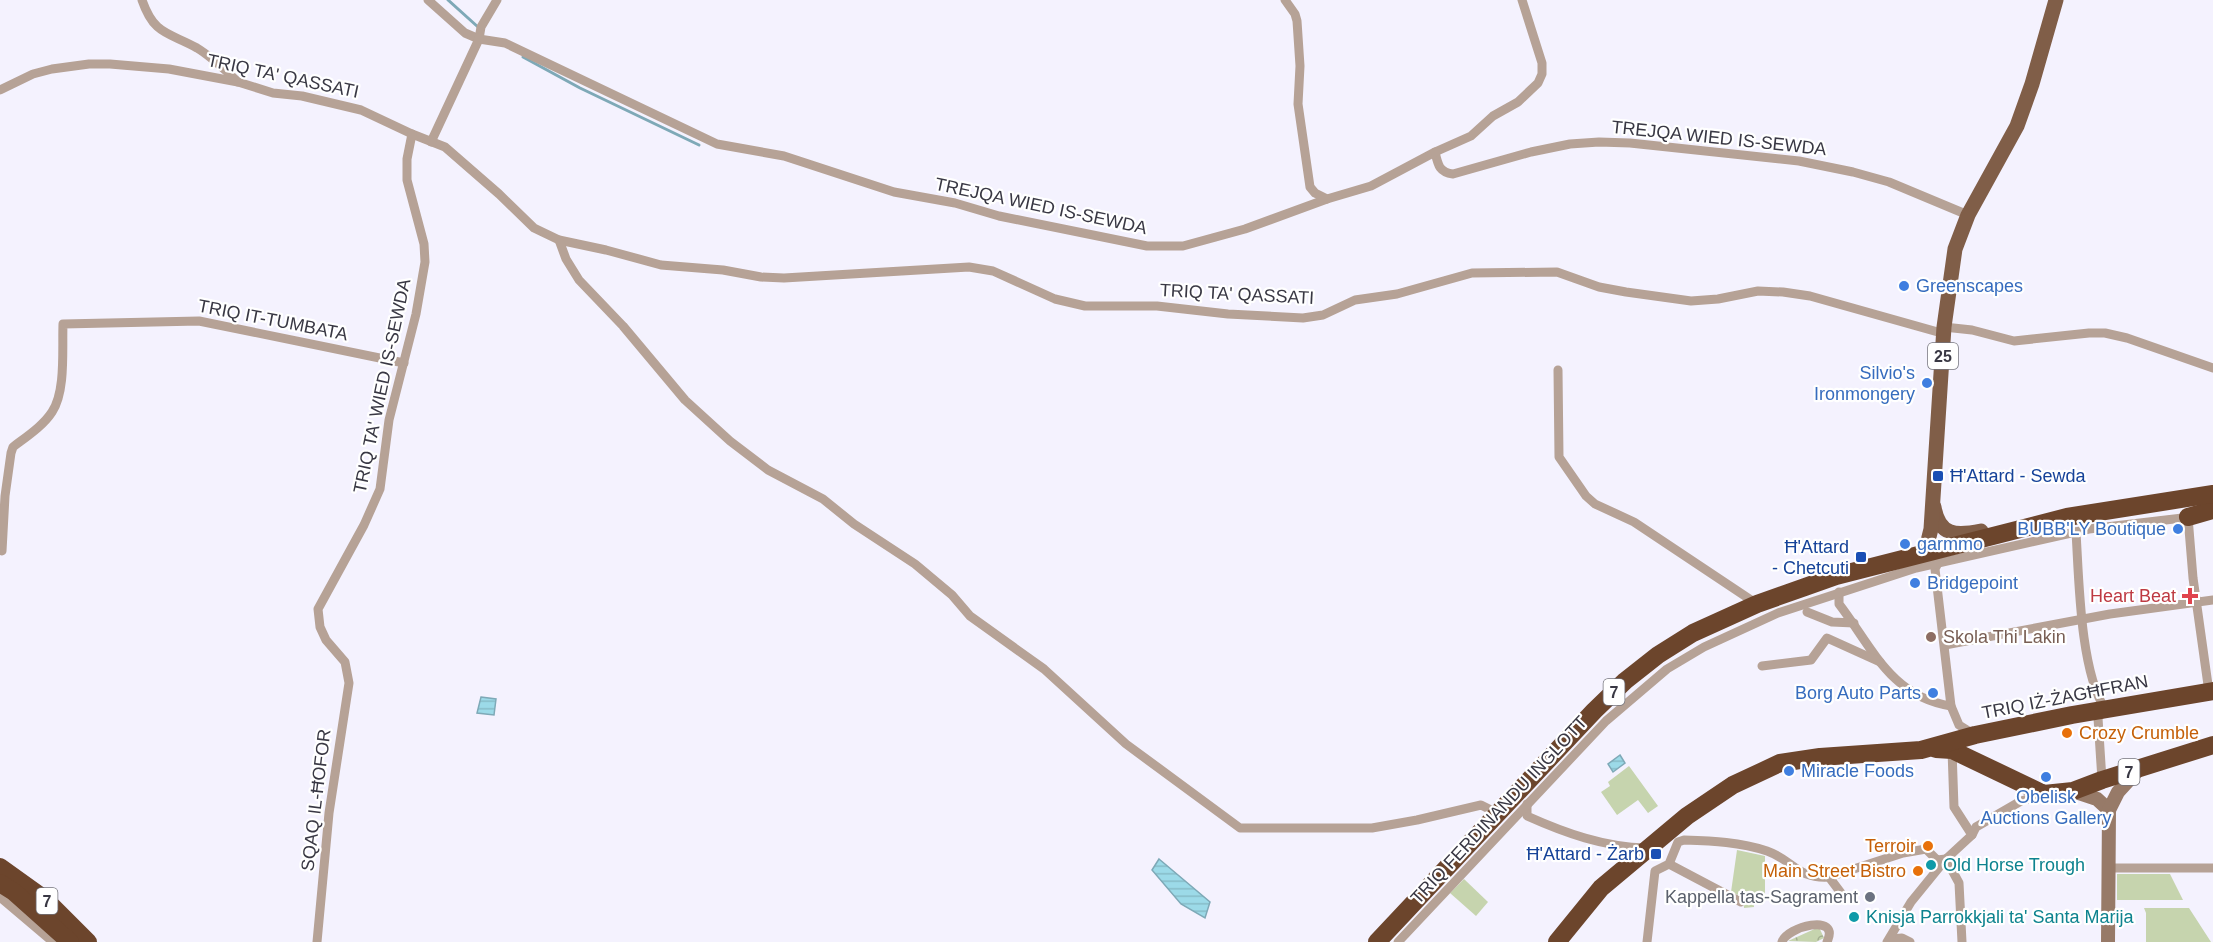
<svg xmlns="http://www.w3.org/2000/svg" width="2213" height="942" font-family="Arial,sans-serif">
  <defs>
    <pattern id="park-crowns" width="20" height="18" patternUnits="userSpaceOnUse" patternTransform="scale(1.5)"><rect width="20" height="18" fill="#c6d4ae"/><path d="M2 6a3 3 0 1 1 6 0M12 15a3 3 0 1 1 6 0" fill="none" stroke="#a2ad8f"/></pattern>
    <pattern id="water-rules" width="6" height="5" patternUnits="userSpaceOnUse" patternTransform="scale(1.5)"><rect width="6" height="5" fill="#9cdae8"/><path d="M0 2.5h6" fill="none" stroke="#87bcc8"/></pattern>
  </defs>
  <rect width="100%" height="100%" fill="#f4f2fe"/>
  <g fill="#c6d4ae">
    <path d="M1629,766L1658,806L1648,813L1638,800L1617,815L1601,792L1610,786L1608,782Z"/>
    <path d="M1737,850L1765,856V899L1754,901V907L1744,908L1743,897L1731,892Z"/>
    <path d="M2117,874H2170L2183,900H2117Z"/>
    <path d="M1464,879L1488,902L1476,916L1450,893Z"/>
    <path d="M2144,908H2189L2211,942H2146V913Z"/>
  </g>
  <path fill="url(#park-crowns)" d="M1819,927L1824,938L1816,942L1788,941Z"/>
  <g fill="url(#water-rules)" stroke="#7ea9b7" stroke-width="1.5">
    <path d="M481,697L496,699L494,715L477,713Z"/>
    <path d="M1620,755L1625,763L1613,772L1608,764Z"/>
    <path d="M1159,859L1210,902L1205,918L1181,904L1152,870Z"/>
  </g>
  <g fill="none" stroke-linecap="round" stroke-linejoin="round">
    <g stroke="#7ea9b7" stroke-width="3">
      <path d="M448,0L478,27"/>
      <path d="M523,57L580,88L699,145"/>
    </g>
    <g stroke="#b6a296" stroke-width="9">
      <path d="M142,0C154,35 168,32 197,48C212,57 225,70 238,82"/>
      <path d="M428,0L465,33L479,39L505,43L717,144L784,156L894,192L955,203L999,216L1147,246H1183L1245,229L1327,199L1371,186L1435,152C1438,165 1439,172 1453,174L1531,152L1570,144L1599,142L1630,143L1799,161L1853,172L1889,182L1968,215"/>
      <path d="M1285,0L1295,14L1297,21L1300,66L1298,104L1310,187L1315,193L1327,199"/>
      <path d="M0,90L33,74L52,69L89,64H110L169,69L238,82L273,93L302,96L361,110L412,134L445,147L499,194L534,228L559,240L606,250L661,265L723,270L761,277L784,278L969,267L993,271L1055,299L1085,306H1157L1228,314L1303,318L1323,315L1355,300L1397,294L1472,273L1557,272L1599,287L1626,292L1691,301L1718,299L1758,291L1783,292L1810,296L1945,334"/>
      <path d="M431,142L479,39L481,27L497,0"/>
      <path d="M1435,152L1471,136L1493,116L1518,102L1538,83L1542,74V63L1522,0"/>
      <path d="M559,240L566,259L579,280L623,326L685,400L730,441L768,470L823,499L854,524L915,564L952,595L970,616L1044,669L1126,744L1240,828H1372L1417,820L1481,805L1497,813"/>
      <path d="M1944,327L1972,330L2014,341L2089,333H2105L2127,338L2213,368"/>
      <path d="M1558,370L1559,457L1586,496L1595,504L1634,522L1757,604"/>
      <path d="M2188,517L2193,578L2209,692"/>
      <path d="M2076,532C2079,579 2080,670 2105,709L2098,718L2102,780"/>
      <path d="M2,551L5,496L11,453L13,447C26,437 43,426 52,412C66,391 62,349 63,324L199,321L404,363"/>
      <path d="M1938,563L1935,569L1951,706L1959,725L1975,735"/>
      <path d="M1839,592V604C1872,647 1891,697 1951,706"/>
      <path d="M1807,612L1832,622L1854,623"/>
      <path d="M1945,645L2110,614L2213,600"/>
      <path d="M1762,666L1811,660L1827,638L1880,662"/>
      <path d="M1952,750L1954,807L1972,835"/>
      <path d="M1527,804V816C1565,833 1604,847 1646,848"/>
      <path d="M1946,859L1959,883L1962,942"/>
      <path d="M1669,864L1741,902"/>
      <path d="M2108,868H2213"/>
      <path d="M1829,877L1841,893"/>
      <path d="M0,897L53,942"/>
      <path d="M1890,939L1902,938L1910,942"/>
      <path d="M317,942L329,813L349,683L345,662L326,640L320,627L318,609L364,525L380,489L389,420L416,314L425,262L424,244L407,180V159L412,134"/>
      <path d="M1398,942L1606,721L1667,669L1704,647L1778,613L1916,568L2089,529L2191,517"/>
      <path d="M1647,942L1655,871L1669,864L1678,842L1684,840C1713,841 1740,842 1767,851C1793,860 1797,879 1829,877L1903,853L1926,849L1937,860L1946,859"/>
      <path d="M1782,942C1786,927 1841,912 1827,942"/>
      <path d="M1887,942L1911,902L1946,859L1972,835L1976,827L2021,801L2042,795"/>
    </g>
    <g stroke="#977a68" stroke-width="14">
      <path d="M2073,791L2097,799L2109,810"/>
      <path d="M2108,942L2109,810L2118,792L2139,769"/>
    </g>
    <g stroke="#805e48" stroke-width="15">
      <path d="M1934,507C1939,536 1956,536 1981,531"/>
      <path d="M1921,554L1928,541L1931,529L1944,327L1955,249L1968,215L2017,126L2032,84L2056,0"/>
    </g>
    <g stroke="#6c452c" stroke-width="18">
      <path d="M2188,517L2213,510"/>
      <path d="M1936,749L1952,750L2044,794L2073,791L2102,780L2213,745"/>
      <path d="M0,867L46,900L88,942"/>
      <path d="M0,883L14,892L70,942"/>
      <path d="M1377,942L1594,711L1625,681L1658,655L1693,633L1757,604L1805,587L1836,576L2067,517L2213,494"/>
      <path d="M1557,942L1601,888L1687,816L1733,785L1780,763L1820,757L1921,750L1975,735L2072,715L2213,691"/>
    </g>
  </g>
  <g fill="#3f7fe0" stroke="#fff" stroke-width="2">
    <circle cx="1904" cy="286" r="6"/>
    <circle cx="1927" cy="383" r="6"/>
    <circle cx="2178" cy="529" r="6"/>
    <circle cx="1905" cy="544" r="6"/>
    <circle cx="1915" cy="583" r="6"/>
    <circle cx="1933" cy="693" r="6"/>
    <circle cx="1789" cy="771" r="6"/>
    <circle cx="2046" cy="777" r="6"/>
  </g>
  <g fill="#1a4fb4" stroke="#fff" stroke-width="2">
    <rect x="1932" y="470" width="12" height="12" rx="3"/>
    <rect x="1855" y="551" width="12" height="12" rx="3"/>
    <rect x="1650" y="848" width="12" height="12" rx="3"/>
  </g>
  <path fill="#e0444e" stroke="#fff" stroke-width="2" d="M2187 587h6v6h6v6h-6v6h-6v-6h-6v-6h6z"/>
  <circle fill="#8d6e63" stroke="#fff" stroke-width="2" cx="1931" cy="637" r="6"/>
  <g fill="#e8710a" stroke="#fff" stroke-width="2">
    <circle cx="2067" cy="733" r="6"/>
    <circle cx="1928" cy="846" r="6"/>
    <circle cx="1918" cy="871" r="6"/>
  </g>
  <g fill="#0f9aa8" stroke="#fff" stroke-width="2">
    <circle cx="1931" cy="865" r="6"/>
    <circle cx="1854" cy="917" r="6"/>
  </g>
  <circle fill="#6b7280" stroke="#fff" stroke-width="2" cx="1870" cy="897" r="6"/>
  <g text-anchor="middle" stroke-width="4.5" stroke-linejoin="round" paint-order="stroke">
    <g fill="#fff" stroke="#74747c" stroke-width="1.5">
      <rect x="1928" y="343" width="30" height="26" rx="4.5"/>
      <rect x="1603.5" y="679" width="21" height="26" rx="4.5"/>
      <rect x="2118.5" y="759" width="21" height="26" rx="4.5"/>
      <rect x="36.5" y="888" width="21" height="26" rx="4.5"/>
    </g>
    <g font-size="16" font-weight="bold" fill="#393844">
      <text x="1943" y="362">25</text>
      <text x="1614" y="698">7</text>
      <text x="2129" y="778">7</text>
      <text x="47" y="907">7</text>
    </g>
    <g font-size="18" fill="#393844" stroke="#fff">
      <text transform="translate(283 76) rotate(12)" y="6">TRIQ TA' QASSATI</text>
      <text transform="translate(1719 138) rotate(6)" y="6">TREJQA WIED IS-SEWDA</text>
      <text transform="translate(1041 206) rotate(12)" y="6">TREJQA WIED IS-SEWDA</text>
      <text transform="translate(1237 294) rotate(3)" y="6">TRIQ TA' QASSATI</text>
      <text transform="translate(273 320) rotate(11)" y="6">TRIQ IT-TUMBATA</text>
      <text transform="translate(382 386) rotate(-78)" y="6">TRIQ TA' WIED IS-SEWDA</text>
      <text transform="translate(2065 697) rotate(-11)" y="6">TRIQ IŻ-ŻAGĦFRAN</text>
      <text transform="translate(316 800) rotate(-83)" y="6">SQAQ IL-ĦOFOR</text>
      <text transform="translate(1499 810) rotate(-47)" y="6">TRIQ FERDINANDU INGLOTT</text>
    </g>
    <g font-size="18" fill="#366cbe" stroke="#fff" text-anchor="start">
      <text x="1916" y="292">Greenscapes</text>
      <text x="1915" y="379" text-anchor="end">Silvio's<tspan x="1915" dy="21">Ironmongery</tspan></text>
      <text x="2166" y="535" text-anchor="end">BUBB'LY Boutique</text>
      <text x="1917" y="550">garmmo</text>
      <text x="1927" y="589">Bridgepoint</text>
      <text x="1921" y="699" text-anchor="end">Borg Auto Parts</text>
      <text x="1801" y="777">Miracle Foods</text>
      <text x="2046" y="803" text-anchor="middle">Obelisk<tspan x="2046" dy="21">Auctions Gallery</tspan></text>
    </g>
    <g font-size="18" fill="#164399" stroke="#fff" text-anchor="end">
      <text x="1950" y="482" text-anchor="start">Ħ'Attard - Sewda</text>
      <text x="1849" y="553">Ħ'Attard<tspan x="1849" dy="21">- Chetcuti</tspan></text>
      <text x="1644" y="860">Ħ'Attard - Żarb</text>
    </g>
    <g font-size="18" fill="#be3a42" stroke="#fff" text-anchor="end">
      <text x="2176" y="602">Heart Beat</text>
    </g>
    <g font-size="18" fill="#785e54" stroke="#fff" text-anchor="start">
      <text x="1943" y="643">Skola Thi Lakin</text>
    </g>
    <g font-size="18" fill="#c56008" stroke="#fff" text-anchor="end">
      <text x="2079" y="739" text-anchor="start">Crozy Crumble</text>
      <text x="1916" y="852">Terroir</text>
      <text x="1906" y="877">Main Street Bistro</text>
    </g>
    <g font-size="18" fill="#0d838f" stroke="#fff" text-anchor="start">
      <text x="1943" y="871">Old Horse Trough</text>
      <text x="1866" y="923">Knisja Parrokkjali ta' Santa Marija</text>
    </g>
    <g font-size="18" fill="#5b616d" stroke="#fff" text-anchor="end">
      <text x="1858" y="903">Kappella tas-Sagrament</text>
    </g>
  </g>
</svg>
